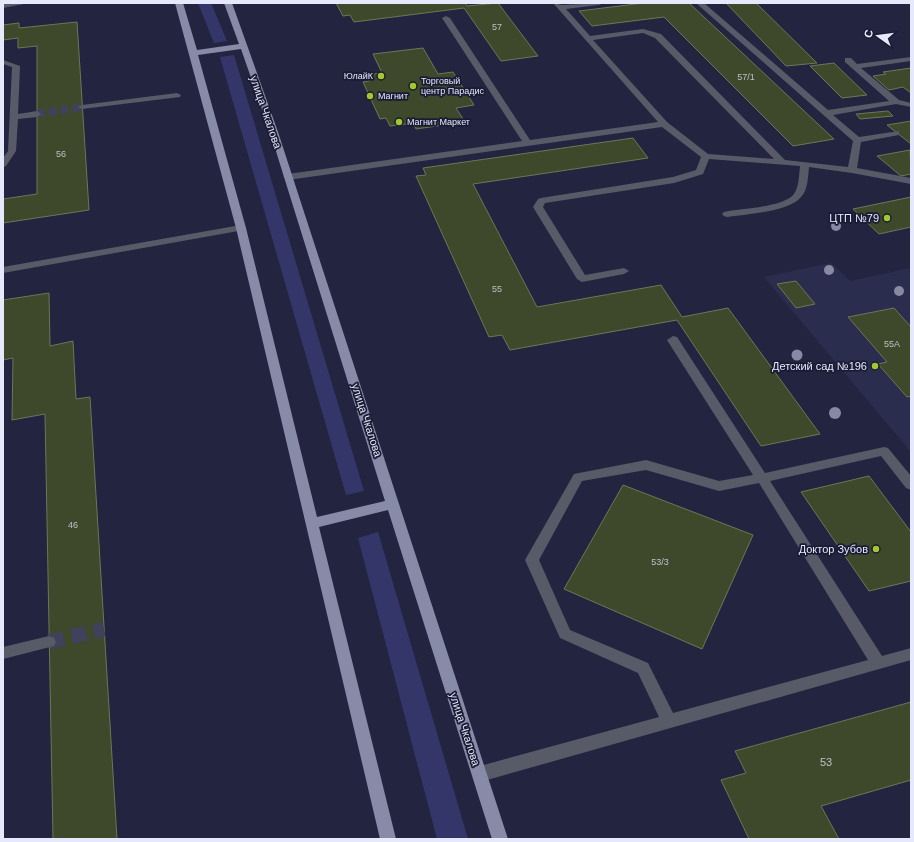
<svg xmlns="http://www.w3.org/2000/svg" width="914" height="842" font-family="Arial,sans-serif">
  <rect width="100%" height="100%" fill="#232540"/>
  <path fill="#2b2d4e" d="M831,263L850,281L911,268V452L764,277Z"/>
  <g fill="#34366a">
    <path d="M198,3H211L227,41L214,43Z"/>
    <path d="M234,55L364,491L346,495L220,57Z"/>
    <path d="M378,532L468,839H437L358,538Z"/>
  </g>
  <g fill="#3e482a" stroke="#6c7757">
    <path d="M336,3H465L467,6L498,3L538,56L501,61L464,8L354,22L350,15L343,16Z"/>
    <path d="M644,3H689L834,139L793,146L664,17L592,26L579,11Z"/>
    <path d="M726,3H756L817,63L786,66Z"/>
    <path d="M77,22L89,210L3,223V199L37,194V46L18,48V38L3,40V25L19,23V28Z"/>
    <path d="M423,48L438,74L453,72L474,105L456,108L465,122L416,129L413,123L390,126L386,118L380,119L363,82L369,81L366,75L382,73L373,54Z"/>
    <path d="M834,63L867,95L842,98L810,66Z"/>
    <path d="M911,68V93L903,87L889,90L873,76L886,74L883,72Z"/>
    <path d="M888,111L893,116L860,119L856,114Z"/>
    <path d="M911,121V144L887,125Z"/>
    <path d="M633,138L648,158L473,184L537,307L661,285L682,317L728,308L820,434L761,446L677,320L510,350L502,335L489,337L416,176L426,175L423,168Z"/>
    <path d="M910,150L911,174L901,176L877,156Z"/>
    <path d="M911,197V227L879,234L853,209Z"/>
    <path d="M796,281L815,304L796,308L777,284Z"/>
    <path d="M49,293L50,346L73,341L76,399L90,397L117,839H53L45,414L12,420L13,358L3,360V300Z"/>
    <path d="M894,308L911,327V396L907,397L878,364L887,362L848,317Z"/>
    <path d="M869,476L911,532V581L869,591L801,492Z"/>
    <path d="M623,485L753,535L702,649L564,589Z"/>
    <path d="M911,702V780L821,806L839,839H749L721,780L746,773L735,751Z"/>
  </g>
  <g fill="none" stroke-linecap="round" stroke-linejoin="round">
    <path stroke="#40425c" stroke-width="8" stroke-dasharray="8 4" stroke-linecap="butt" d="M37,114L82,107"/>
    <path stroke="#40425c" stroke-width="15" stroke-dasharray="15 8" stroke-linecap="butt" d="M49,642L104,629"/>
    <g fill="#585a68" fill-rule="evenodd">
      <path d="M29,3L3,8V4Z"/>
      <path d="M553,3L562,5L603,3L599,5L566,9L590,36L643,29L661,34L785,160L848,167L853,141L696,3H704L828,110L889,101L845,62V58H851L857,64L911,57V61L861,68L899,100L911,103V107L896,104L833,115L859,137L899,131V135L861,142L857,168L911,178V184L852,173L809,167C808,176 808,190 801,197C789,212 746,214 727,217L724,216L722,214L724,212C740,208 783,208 794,194C799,187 799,175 800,166L709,159L703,174L674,183L545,203L543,207L585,275L624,268L629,271L624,274L582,282L577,279L533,207L538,199L541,198L673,177L696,170L701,157L662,127L288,180L283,177L288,174L522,141L442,18L446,16L450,18L530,140L658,122ZM643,33L655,38L774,159L708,154L667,122L593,40Z"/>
      <path d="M3,60L20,66L18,114L37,111L41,114L37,117L18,119L16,151L6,166L3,167V158L8,151L12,67L3,64Z"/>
      <path d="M177,93L181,95L180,97L82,109L78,107L82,105Z"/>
      <path d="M241,225L244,226L246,228L244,230L3,273V267Z"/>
      <path d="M673,336L677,337L765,473L884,447L888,448L911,476V490L906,488L881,456L770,481L882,656L911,648V660L480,782L474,779L472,774L474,769L480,766L659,717L638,673L560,638L525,560L574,474L646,460L719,481L753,475L667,340ZM646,470L719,491L759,483L868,660L673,713L648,663L570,630L539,560L582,481Z"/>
      <path d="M49,636L54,638L56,642L54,646L3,659V647Z"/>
    </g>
    <path fill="#888ba7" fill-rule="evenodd" d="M175,3H183L197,50L239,44L224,3H232L278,132L508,839H492L388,510L319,527L396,839H380L236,228ZM241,49L270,132L385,501L317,517L246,228L198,55Z"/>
  </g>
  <g fill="#878aa2">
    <circle cx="836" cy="226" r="5"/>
    <circle cx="829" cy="270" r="5"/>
    <circle cx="899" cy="291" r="5"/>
    <circle cx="797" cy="355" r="5.5"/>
    <circle cx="835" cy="413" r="6"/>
  </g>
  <g fill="#a1c92a" stroke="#1a1b35" stroke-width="1.5">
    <circle cx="381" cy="76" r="4"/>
    <circle cx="413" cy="86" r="4"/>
    <circle cx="370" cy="96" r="4"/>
    <circle cx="399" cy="122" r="4"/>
    <circle cx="887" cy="218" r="4"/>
    <circle cx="875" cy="366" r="4"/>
    <circle cx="876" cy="549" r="4"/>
  </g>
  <g text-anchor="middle" stroke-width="3.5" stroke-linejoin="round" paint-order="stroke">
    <g font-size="9" fill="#bcc0c7">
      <text x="497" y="30">57</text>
      <text x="746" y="80">57/1</text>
      <text x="61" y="157">56</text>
      <text x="497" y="292">55</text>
      <text x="892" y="347">55А</text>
      <text x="73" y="528">46</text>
      <text x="660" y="565">53/3</text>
    </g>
    <g font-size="9" fill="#e6e8fb" stroke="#1a1b35" text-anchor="start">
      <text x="373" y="79" text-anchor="end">ЮлайК</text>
      <text x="421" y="84">Торговый<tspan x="421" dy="10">центр Парадис</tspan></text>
      <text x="378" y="99">Магнит</text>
      <text x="407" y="125">Магнит Маркет</text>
    </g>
    <g font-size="11" fill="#e6e8fb" stroke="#1a1b35">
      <text transform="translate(266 112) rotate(71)" y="4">улица Чкалова</text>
      <text transform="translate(367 420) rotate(72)" y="4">улица Чкалова</text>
      <text transform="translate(465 729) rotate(72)" y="4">улица Чкалова</text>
    </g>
    <g font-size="11" fill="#e6e8fb" stroke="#1a1b35" text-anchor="end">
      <text x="879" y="222">ЦТП №79</text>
      <text x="867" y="370">Детский сад №196</text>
      <text x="868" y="553">Доктор Зубов</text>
    </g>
    <g font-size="11" fill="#bcc0c7">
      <text x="826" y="766">53</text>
    </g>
  </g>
  <rect width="914" height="842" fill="none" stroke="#e6e8fb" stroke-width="8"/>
  <g transform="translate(878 36) rotate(284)" stroke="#1a1b35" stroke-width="3" paint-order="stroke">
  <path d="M0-3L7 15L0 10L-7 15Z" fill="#e6e8fb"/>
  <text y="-6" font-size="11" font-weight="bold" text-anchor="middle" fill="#e6e8fb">С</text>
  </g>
</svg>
